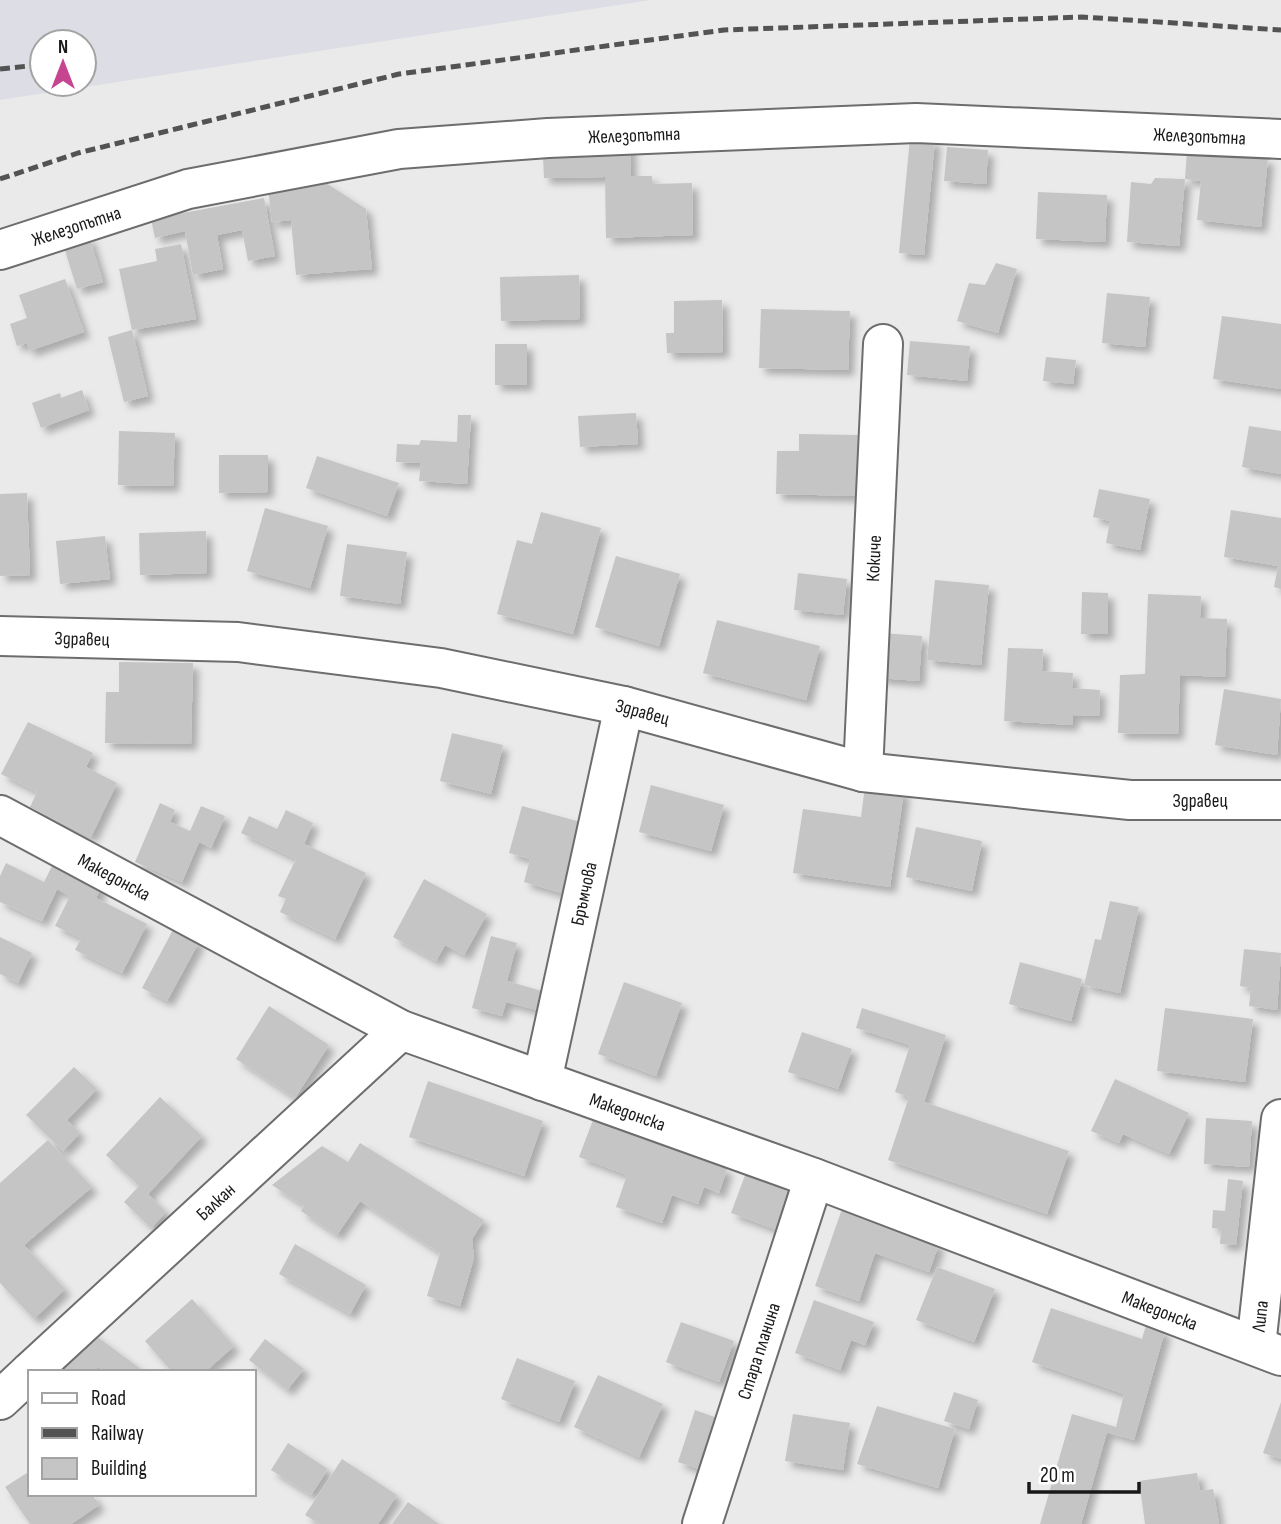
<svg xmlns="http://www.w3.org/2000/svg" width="1281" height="1524" font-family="'Sofia Sans Condensed',sans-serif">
  <defs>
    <filter id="shadow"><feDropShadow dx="6" dy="6" stdDeviation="3.5" flood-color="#0004"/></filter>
  </defs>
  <rect width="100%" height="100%" fill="#eaeaeb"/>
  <path fill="#dddde5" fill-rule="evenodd" d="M0,0H651L0,100ZM42,42H84V84H42Z"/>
  <g fill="#c5c5c6" filter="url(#shadow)">
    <path d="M910,138L935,140L924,255L899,253Z"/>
    <path d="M630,142L631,176H652V184L692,183L693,235L606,238L605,177L544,178L543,156Z"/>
    <path d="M947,147L988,150L986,184L944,181Z"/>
    <path d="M1187,151L1268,158L1261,227L1197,220L1201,181L1185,179Z"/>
    <path d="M1155,178L1185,179L1179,246L1127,242L1131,182L1151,184Z"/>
    <path d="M326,183L366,209L372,269L296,275L291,220L272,222L268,188Z"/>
    <path d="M1038,192L1107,195L1105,242L1036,239Z"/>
    <path d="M264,198L275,256L248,261L242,230L217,235L223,269L193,275L185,231L155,238L151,219Z"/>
    <path d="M89,236L103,282L77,289L63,244Z"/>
    <path d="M181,244L196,319L132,330L119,269L157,261L155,249Z"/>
    <path d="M996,263L1017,269L998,333L957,321L969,283L985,285Z"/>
    <path d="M579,275L580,319L501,321L500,277Z"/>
    <path d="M65,279L84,332L29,351L27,343L17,346L10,324L27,318L19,295Z"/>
    <path d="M1107,293L1150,297L1145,347L1102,343Z"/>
    <path d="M722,300L723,352L667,353L666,333H674V301Z"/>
    <path d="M761,309L850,311L848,370L759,368Z"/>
    <path d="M1222,316L1281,324V389L1213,379Z"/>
    <path d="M132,330L148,396L124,402L108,337Z"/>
    <path d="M910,341L970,346L967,381L907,375Z"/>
    <rect x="495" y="344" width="32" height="41"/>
    <path d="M1046,357L1076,360L1073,384L1043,381Z"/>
    <path d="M82,390L89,410L41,428L32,403L60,393L61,398Z"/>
    <path d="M636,413L638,444L580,447L578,416Z"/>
    <path d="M458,415H471L467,484L419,481L421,463L396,462L397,444L419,445L421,440L457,442Z"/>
    <path d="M1249,426L1281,431V474L1242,467Z"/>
    <path d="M119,431L175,433L173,486L118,485Z"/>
    <path d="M799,434L858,435L856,496L776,494L777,451H799Z"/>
    <path d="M219,455H268V492L219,493Z"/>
    <path d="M317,456L399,483L387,516L306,488Z"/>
    <path d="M1099,489L1150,499L1140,550L1106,543L1110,521L1093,517Z"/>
    <path d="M27,493L30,575L0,576V494Z"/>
    <path d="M265,508L328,526L310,588L247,571Z"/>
    <path d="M1231,510L1281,518V589L1274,587L1278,566L1224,557Z"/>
    <path d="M541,512L601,528L573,634L497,614L517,540L532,544Z"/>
    <path d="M206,531L207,573L140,575L139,533Z"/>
    <path d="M105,536L110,579L60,584L56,541Z"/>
    <path d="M347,544L407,552L400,604L340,596Z"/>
    <path d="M616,556L680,574L659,646L595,627Z"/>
    <path d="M798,573L847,579L843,615L794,610Z"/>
    <path d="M935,580L989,585L981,665L927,660Z"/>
    <path d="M1082,592L1108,593V634H1081Z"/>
    <path d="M1148,594L1201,596L1200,618L1227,619L1225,677L1180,675L1178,734L1118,733L1120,675L1145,674Z"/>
    <path d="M717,620L820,646L806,700L703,673Z"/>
    <path d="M882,633L922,636L919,681L879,678Z"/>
    <path d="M1008,648L1043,649L1042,671L1073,673L1072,688L1100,690L1099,716L1073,715L1072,725L1004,721Z"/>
    <path d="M119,662L193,663L191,744L105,743L106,692H119Z"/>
    <path d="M1224,689L1281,699L1277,755L1215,745Z"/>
    <path d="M28,722L93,753L86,767L117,783L91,837L30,807L37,792L1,774Z"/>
    <path d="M452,733L503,745L491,794L440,781Z"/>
    <path d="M651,785L724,805L711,851L639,832Z"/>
    <path d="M865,786L904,791L890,887L793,873L803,809L861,817Z"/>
    <path d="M160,803L175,810L170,822L190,831L201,806L225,816L211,848L199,842L182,882L135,862Z"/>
    <path d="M522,806L588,824L568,895L524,882L530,859L509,853Z"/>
    <path d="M286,810L313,823L304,844L366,873L335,939L280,912L286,899L278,896L296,859L241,833L249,816L277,829Z"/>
    <path d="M916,827L982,841L972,891L906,877Z"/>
    <path d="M54,862L102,886L96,898L147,924L122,973L75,950L81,938L55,926L70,896L57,889L42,921L0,902V876L6,863L44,882Z"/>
    <path d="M424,879L487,914L464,955L445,945L436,961L393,937Z"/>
    <path d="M1110,901L1139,907L1120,993L1084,985L1095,939L1101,940Z"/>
    <path d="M174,928L199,942L167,1001L142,988Z"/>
    <path d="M491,936L517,943L507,981L542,991L537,1010L506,1002L502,1016L472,1008Z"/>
    <path d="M0,937L32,953L18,983L0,974Z"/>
    <path d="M1244,949L1281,953L1277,1010L1249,1006L1251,988L1240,986Z"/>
    <path d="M1020,962L1082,979L1071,1021L1009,1004Z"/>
    <path d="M624,982L682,1003L656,1076L598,1054Z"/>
    <path d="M269,1006L329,1045L295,1098L236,1059Z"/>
    <path d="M862,1008L946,1035L924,1102L1069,1151L1047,1214L888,1160L909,1097L895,1092L910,1045L856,1028Z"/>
    <path d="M1165,1008L1253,1019L1245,1082L1157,1071Z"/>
    <path d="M802,1032L852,1049L838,1089L788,1072Z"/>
    <path d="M74,1067L97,1089L67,1120L80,1133L63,1151L26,1115Z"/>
    <path d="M1115,1079L1189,1113L1169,1154L1123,1134L1119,1143L1091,1131Z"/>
    <path d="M428,1081L543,1121L524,1176L409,1137Z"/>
    <path d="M160,1097L202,1136L148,1194L166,1212L151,1228L124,1202L139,1186L106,1155Z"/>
    <path d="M1206,1118L1252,1121L1249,1167L1204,1164Z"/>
    <path d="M593,1120L727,1169L719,1193L704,1187L698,1204L672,1195L662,1223L616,1207L627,1175L579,1157Z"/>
    <path d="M48,1140L92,1187L24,1245L65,1289L34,1319L0,1283V1183Z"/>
    <path d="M360,1143L484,1220L472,1239L474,1258L460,1306L427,1296L440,1253L360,1201L337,1235L301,1211L304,1206L272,1185L322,1146L348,1162Z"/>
    <path d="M747,1170L806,1192L791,1235L731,1213Z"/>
    <path d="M1228,1179L1243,1181L1236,1245L1220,1244L1221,1229L1212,1228L1213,1210L1225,1211Z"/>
    <path d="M842,1209L939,1244L929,1272L875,1253L859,1301L815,1286Z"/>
    <path d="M295,1244L366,1285L350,1314L279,1274Z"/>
    <path d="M937,1267L995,1289L974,1342L916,1320Z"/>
    <path d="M192,1299L234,1346L205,1372H172L145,1341Z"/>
    <path d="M814,1300L874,1322L865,1345L851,1340L840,1370L795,1353Z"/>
    <path d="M1051,1308L1142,1339L1146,1325L1165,1331L1134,1440L1107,1432L1081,1524H1040L1072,1414L1116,1427L1124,1394L1032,1362Z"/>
    <path d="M681,1322L734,1341L719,1382L666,1362Z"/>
    <path d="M88,1330L145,1372H105L98,1367L95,1372H57Z"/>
    <path d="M265,1339L304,1369L287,1390L249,1360Z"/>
    <path d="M517,1358L575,1381L559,1422L501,1399Z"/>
    <path d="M598,1375L663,1404L639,1457L574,1427Z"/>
    <path d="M954,1392L978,1400L969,1429L944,1421Z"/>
    <path d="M1281,1402V1459L1263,1453Z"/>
    <path d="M877,1406L955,1429L938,1488L857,1464Z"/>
    <path d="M695,1410L731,1423L714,1474L678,1462Z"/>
    <path d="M793,1414L850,1423L843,1470L785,1461Z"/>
    <path d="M288,1443L328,1469L311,1495L271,1470Z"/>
    <path d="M342,1459L397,1495L378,1524H320L305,1515Z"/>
    <path d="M30,1471V1494H92L99,1505L71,1524H30L5,1487Z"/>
    <path d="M1197,1473L1200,1491L1213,1489L1219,1524H1145L1139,1481Z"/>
    <path d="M408,1502L439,1524H392Z"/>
  </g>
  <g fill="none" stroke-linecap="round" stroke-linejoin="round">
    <defs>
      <g id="minor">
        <path id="s1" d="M0,250L188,189L399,149L548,138L916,123L1281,139"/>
        <path id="s2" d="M0,636L238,642L441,668L624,706L863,772L1130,800H1281"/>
        <path id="s3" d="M863,772L883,344"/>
        <path id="s4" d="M0,815L401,1030L814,1178L1281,1356"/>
        <path id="s5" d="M542,1081L624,706"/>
        <path id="s6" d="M1256,1346L1281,1119"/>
        <path id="s7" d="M30,1372L401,1030"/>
        <path d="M0,1400L30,1372"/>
        <path id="s8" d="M702,1524L814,1178"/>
      </g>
    </defs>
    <use href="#minor" stroke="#6d6d6e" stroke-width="42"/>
    <use href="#minor" stroke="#fff" stroke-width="38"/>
    <g stroke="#535353" stroke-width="5" stroke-dasharray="10 5" stroke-linecap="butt">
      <path d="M0,69L38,65"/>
      <path d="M0,179L78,153L399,74L724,30L1082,17L1281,30"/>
    </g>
  </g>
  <g text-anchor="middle" stroke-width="5" stroke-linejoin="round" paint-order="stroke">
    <g font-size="19" fill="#191919" stroke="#fff">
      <text dy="7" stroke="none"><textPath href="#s1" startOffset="648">Железопътна</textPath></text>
      <text dy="7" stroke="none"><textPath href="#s1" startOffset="1214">Железопътна</textPath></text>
      <text dy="7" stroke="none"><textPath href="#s1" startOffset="80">Железопътна</textPath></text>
      <text dy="7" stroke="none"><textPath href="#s3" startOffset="214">Кокиче</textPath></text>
      <text dy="7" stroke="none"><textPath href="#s2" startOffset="82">Здравец</textPath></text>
      <text dy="7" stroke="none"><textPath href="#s2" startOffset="649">Здравец</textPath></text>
      <text dy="7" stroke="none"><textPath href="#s2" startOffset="1216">Здравец</textPath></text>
      <text dy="7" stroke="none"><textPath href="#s4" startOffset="130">Македонска</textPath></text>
      <text dy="7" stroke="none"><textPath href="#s5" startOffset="192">Бръмчова</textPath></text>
      <text dy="7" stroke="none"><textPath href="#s4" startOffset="696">Македонска</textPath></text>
      <text dy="7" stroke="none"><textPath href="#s7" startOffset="252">Балкан</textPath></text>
      <text dy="7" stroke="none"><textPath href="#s4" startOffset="1264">Македонска</textPath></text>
      <text dy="7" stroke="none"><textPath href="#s6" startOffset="30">Липа</textPath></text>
      <text dy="7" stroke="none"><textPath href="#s8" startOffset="182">Стара планина</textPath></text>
    </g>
  </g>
  <rect x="28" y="1370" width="228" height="126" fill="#ffffff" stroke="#a3a3a3" stroke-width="2"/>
  <rect x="42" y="1393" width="35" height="10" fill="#ffffff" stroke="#a3a3a3" stroke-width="2"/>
  <text x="91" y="1405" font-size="21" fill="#191919">Road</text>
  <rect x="42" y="1428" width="35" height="10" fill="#535353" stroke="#a3a3a3" stroke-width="2"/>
  <text x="91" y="1440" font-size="21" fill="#191919">Railway</text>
  <rect x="42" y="1458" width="35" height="21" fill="#c5c5c6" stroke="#a3a3a3" stroke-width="2"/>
  <text x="91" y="1475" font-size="21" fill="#191919">Building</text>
  <g transform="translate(63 63)"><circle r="33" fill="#ffffff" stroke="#a3a3a3" stroke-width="2"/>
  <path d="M0-5L12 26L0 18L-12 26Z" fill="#c54590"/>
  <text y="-10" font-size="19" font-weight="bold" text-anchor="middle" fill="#191919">N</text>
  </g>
  <path d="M1029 1482v10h110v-10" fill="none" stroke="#191919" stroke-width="3.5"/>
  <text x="1040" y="1482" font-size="21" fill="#191919" stroke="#ffffff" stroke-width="5" paint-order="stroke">20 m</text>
</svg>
